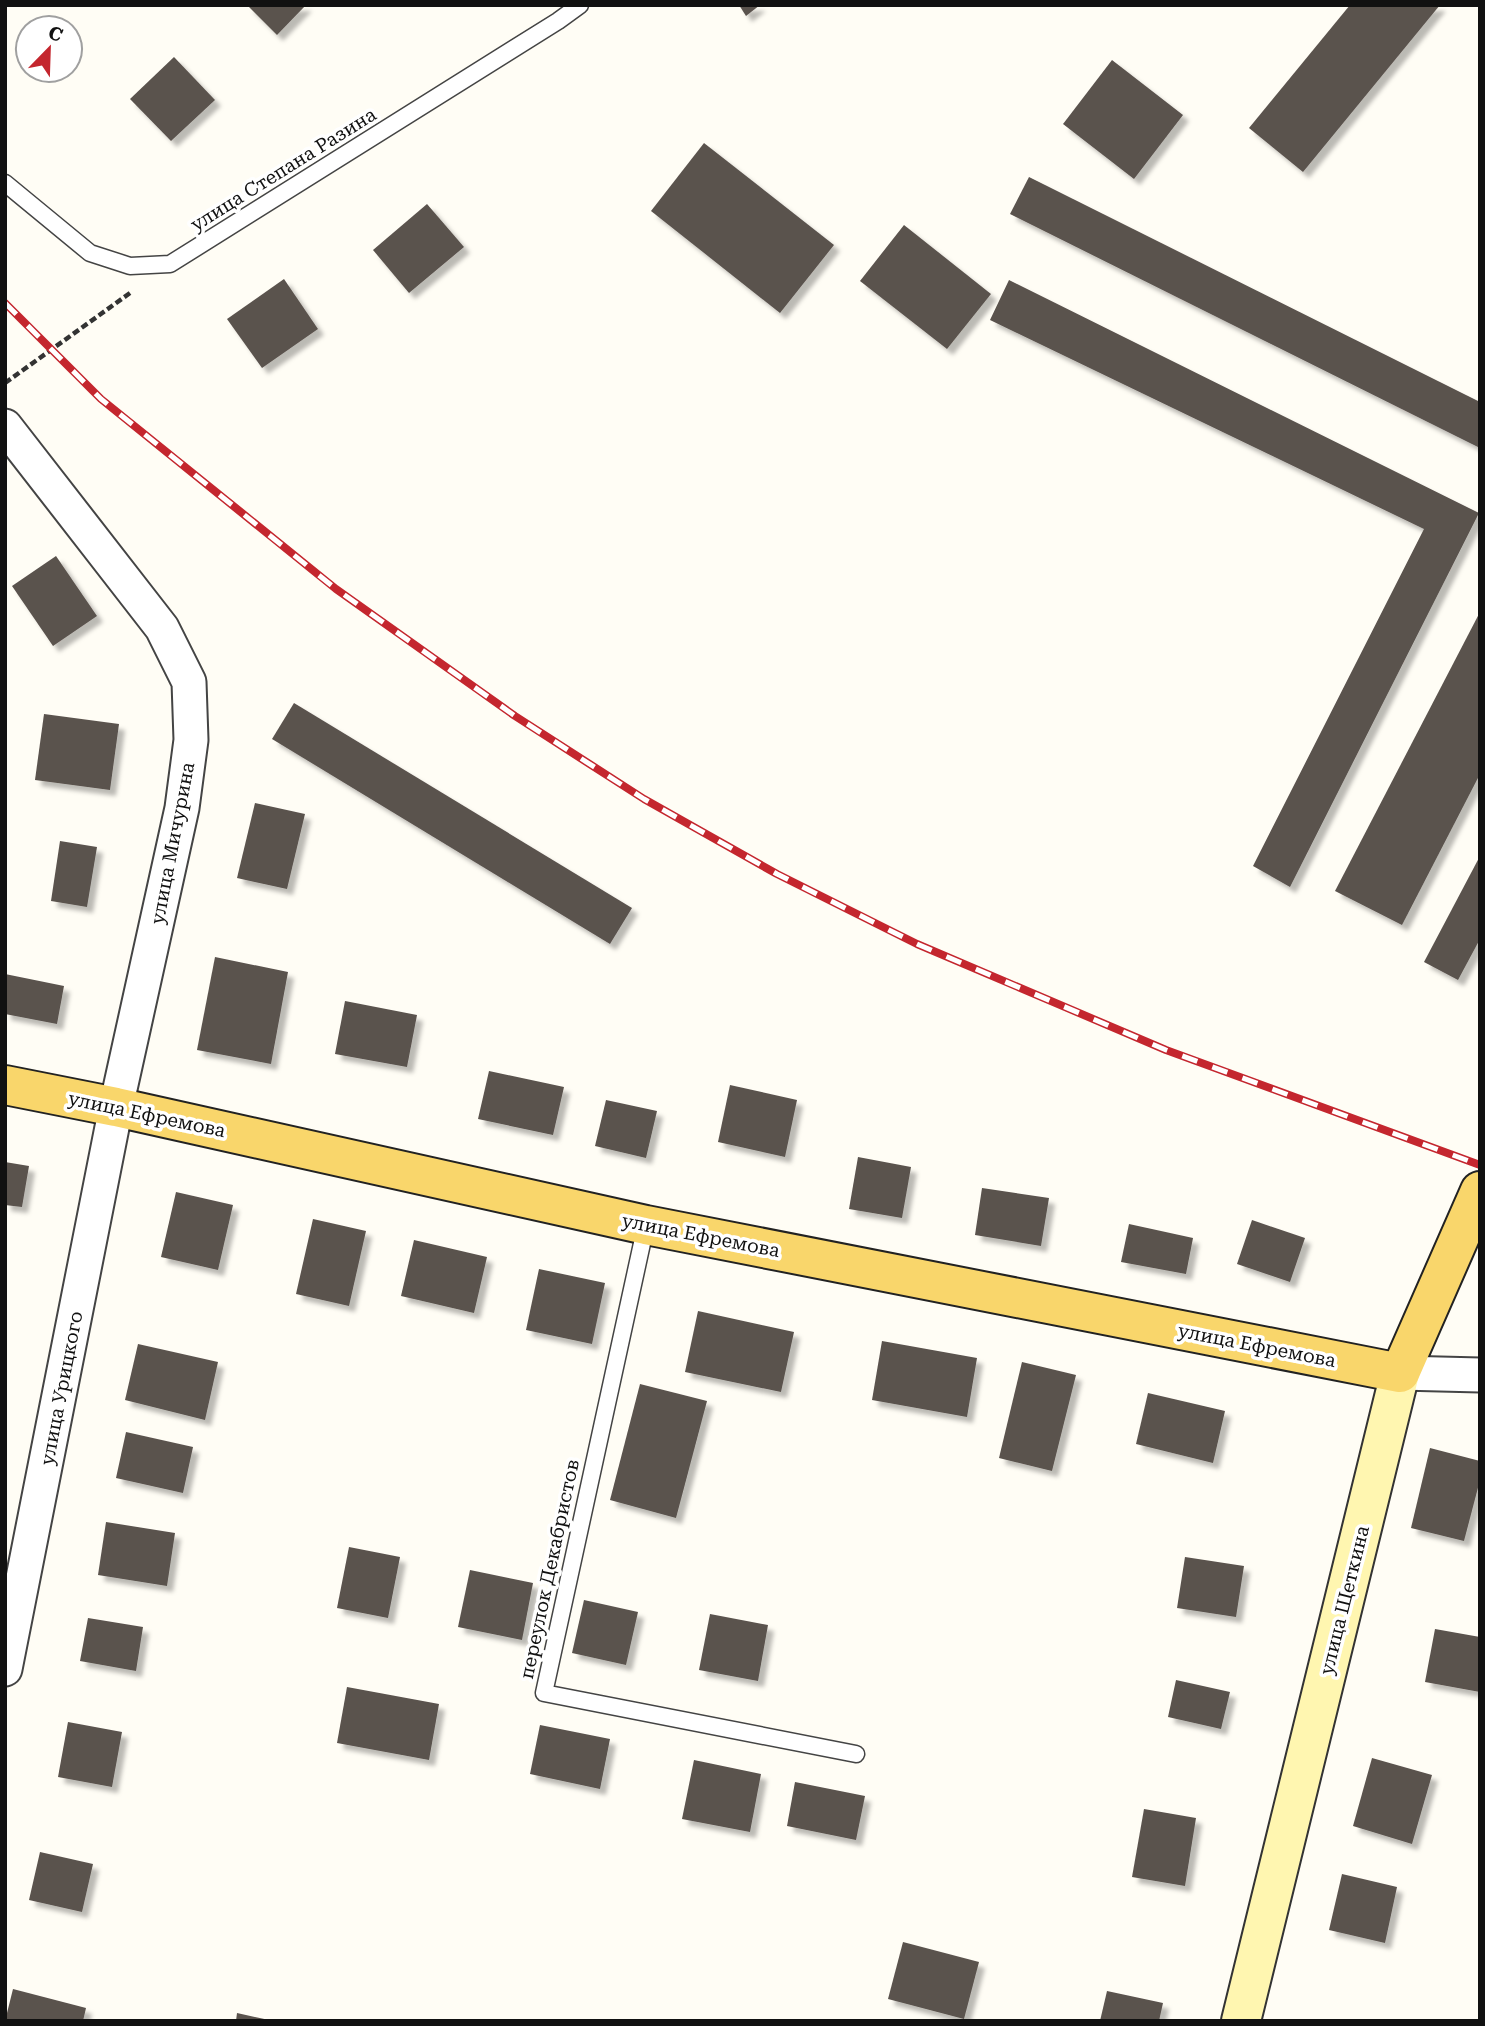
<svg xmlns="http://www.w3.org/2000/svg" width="1485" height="2026" font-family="'Roboto Serif',serif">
  <defs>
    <filter id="shadow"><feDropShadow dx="6" dy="6" stdDeviation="2" flood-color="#0004"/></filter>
  </defs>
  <rect width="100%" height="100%" fill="#fffdf5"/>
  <g fill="#5a524d" filter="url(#shadow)">
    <path d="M247,5H306L277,35Z"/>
    <path d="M739,5H760L746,16Z"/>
    <path d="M1350,5H1440L1303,172L1249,128Z"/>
    <path d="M174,57L215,100L171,141L130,99Z"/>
    <path d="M1112,60L1183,115L1134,179L1063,124Z"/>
    <path d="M704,143L834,245L780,313L651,211Z"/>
    <path d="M1029,177L1480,402V448L1010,214Z"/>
    <path d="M427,204L464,247L409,293L373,250Z"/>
    <path d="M904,225L991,294L947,349L860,281Z"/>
    <path d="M284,279L318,329L262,368L227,319Z"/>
    <path d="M1009,280L1479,513L1290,887L1253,866L1424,529L990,320Z"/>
    <path d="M56,556L97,616L53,646L12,586Z"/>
    <path d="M1480,612V774L1402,925L1335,891Z"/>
    <path d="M294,703L632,908L610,944L272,739Z"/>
    <path d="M44,714L119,724L110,790L35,780Z"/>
    <path d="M255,803L305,814L287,889L237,878Z"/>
    <path d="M60,841L97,847L87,907L51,901Z"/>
    <path d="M1480,856V939L1458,980L1424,962Z"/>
    <path d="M215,957L288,972L271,1064L197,1050Z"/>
    <path d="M5,974L64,986L57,1024L5,1014Z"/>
    <path d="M345,1001L417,1015L407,1067L335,1054Z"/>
    <path d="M489,1071L564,1087L553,1135L478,1119Z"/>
    <path d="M730,1085L797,1100L785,1157L718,1142Z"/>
    <path d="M606,1100L657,1111L646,1158L595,1146Z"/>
    <path d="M858,1157L911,1167L902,1218L849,1209Z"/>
    <path d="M5,1162L29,1166L22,1207L5,1205Z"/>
    <path d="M982,1188L1049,1198L1041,1246L975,1235Z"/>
    <path d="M176,1192L233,1205L218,1270L161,1257Z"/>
    <path d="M313,1219L366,1231L349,1306L296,1294Z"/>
    <path d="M1252,1220L1305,1238L1290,1282L1237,1264Z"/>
    <path d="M1129,1224L1193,1238L1186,1274L1121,1262Z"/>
    <path d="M414,1240L487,1257L474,1313L401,1296Z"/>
    <path d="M539,1269L605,1283L592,1344L526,1330Z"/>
    <path d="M698,1311L794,1332L781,1392L685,1372Z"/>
    <path d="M882,1341L977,1358L967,1417L872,1400Z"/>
    <path d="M138,1344L218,1362L205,1420L125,1400Z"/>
    <path d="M1022,1362L1076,1375L1052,1471L999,1458Z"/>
    <path d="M640,1384L707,1401L676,1518L610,1500Z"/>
    <path d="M1148,1393L1225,1411L1213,1463L1136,1444Z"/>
    <path d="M126,1432L193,1447L183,1493L116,1478Z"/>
    <path d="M1430,1448L1480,1461V1480L1464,1541L1411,1528Z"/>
    <path d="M106,1522L175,1533L167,1586L98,1575Z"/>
    <path d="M349,1547L400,1557L388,1618L337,1608Z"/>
    <path d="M1185,1557L1244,1566L1236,1617L1177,1608Z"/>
    <path d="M470,1570L533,1583L522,1640L458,1627Z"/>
    <path d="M584,1600L638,1612L626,1665L572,1653Z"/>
    <path d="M710,1614L768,1625L758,1681L699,1670Z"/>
    <path d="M88,1618L143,1627L136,1671L80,1661Z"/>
    <path d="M1435,1629L1480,1637V1692L1425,1682Z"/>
    <path d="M1176,1680L1230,1692L1221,1729L1168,1717Z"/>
    <path d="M347,1687L439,1704L429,1760L337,1743Z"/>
    <path d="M68,1722L122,1732L112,1787L58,1777Z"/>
    <path d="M540,1725L610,1739L600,1789L530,1774Z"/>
    <path d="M1372,1758L1432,1775L1412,1844L1353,1826Z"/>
    <path d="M694,1760L761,1774L750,1832L682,1819Z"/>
    <path d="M795,1782L865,1796L856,1840L787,1826Z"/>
    <path d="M1144,1809L1196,1818L1185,1886L1132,1877Z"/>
    <path d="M40,1852L93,1864L82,1912L29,1900Z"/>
    <path d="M1342,1874L1397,1887L1385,1943L1329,1930Z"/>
    <path d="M903,1942L979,1962L964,2019L888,1999Z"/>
    <path d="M13,1989L86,2008L83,2021H5Z"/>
    <path d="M1107,1991L1163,2003L1159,2021H1100Z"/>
    <path d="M237,2013L269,2020V2021H236Z"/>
  </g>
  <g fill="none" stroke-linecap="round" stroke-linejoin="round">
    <defs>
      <g id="lane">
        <path d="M5,183L90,253L130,266L170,264L558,21L580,5"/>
        <path d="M646,1225L544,1693L856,1754"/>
      </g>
      <g id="street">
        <path d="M5,426L162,628L189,682L191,740L182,808L116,1107L5,1669"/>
        <path d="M1400,1373L1480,1375"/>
      </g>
      <path id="secondary" d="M1241,2021L1400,1373"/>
      <path id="primary" d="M5,1085L116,1107L646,1225L1400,1373L1480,1191"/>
    </defs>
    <use href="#lane" stroke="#444" stroke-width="19"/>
    <use href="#street" stroke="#444" stroke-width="37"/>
    <use href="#secondary" stroke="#333" stroke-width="42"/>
    <use href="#primary" stroke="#222" stroke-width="42"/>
    <path stroke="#333" stroke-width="4.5" stroke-dasharray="7 3.5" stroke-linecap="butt" d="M5,383L130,293"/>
    <use href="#lane" stroke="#fff" stroke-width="16"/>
    <use href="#street" stroke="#fff" stroke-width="33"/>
    <use href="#secondary" stroke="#fff6b0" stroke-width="38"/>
    <use href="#primary" stroke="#f9d66b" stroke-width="38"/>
    <defs>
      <path id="rail" d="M5,303L101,399L336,589L515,716L644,799L777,874L917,944L1166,1050L1480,1165"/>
    </defs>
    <use href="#rail" stroke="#c4262e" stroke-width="8"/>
    <use href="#rail" stroke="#fff" stroke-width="5" stroke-dasharray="16" stroke-linecap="butt"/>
  </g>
  <g text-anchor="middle" stroke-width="7" stroke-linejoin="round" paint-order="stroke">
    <g font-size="19" fill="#111" stroke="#fff">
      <text transform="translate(283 169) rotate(-32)" y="7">улица Степана Разина</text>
      <text transform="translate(172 843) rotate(-79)" y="7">улица Мичурина</text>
      <text transform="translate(147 1114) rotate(12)" y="7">улица Ефремова</text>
      <text transform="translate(701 1235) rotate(11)" y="7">улица Ефремова</text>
      <text transform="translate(1257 1345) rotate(11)" y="7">улица Ефремова</text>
      <text transform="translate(61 1388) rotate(-79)" y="7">улица Урицкого</text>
      <text transform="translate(549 1569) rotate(-78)" y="7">переулок Декабристов</text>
      <text transform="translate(1344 1600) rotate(-76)" y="7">улица Щеткина</text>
    </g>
  </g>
  <rect width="1485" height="2026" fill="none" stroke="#111111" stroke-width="14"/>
  <g transform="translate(49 49) rotate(23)"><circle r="33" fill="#ffffff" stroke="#a0a0a0" stroke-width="2"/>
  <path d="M0-5L12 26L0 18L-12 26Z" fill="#c4262e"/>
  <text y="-10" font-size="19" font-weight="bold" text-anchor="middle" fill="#111111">С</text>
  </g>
</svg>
